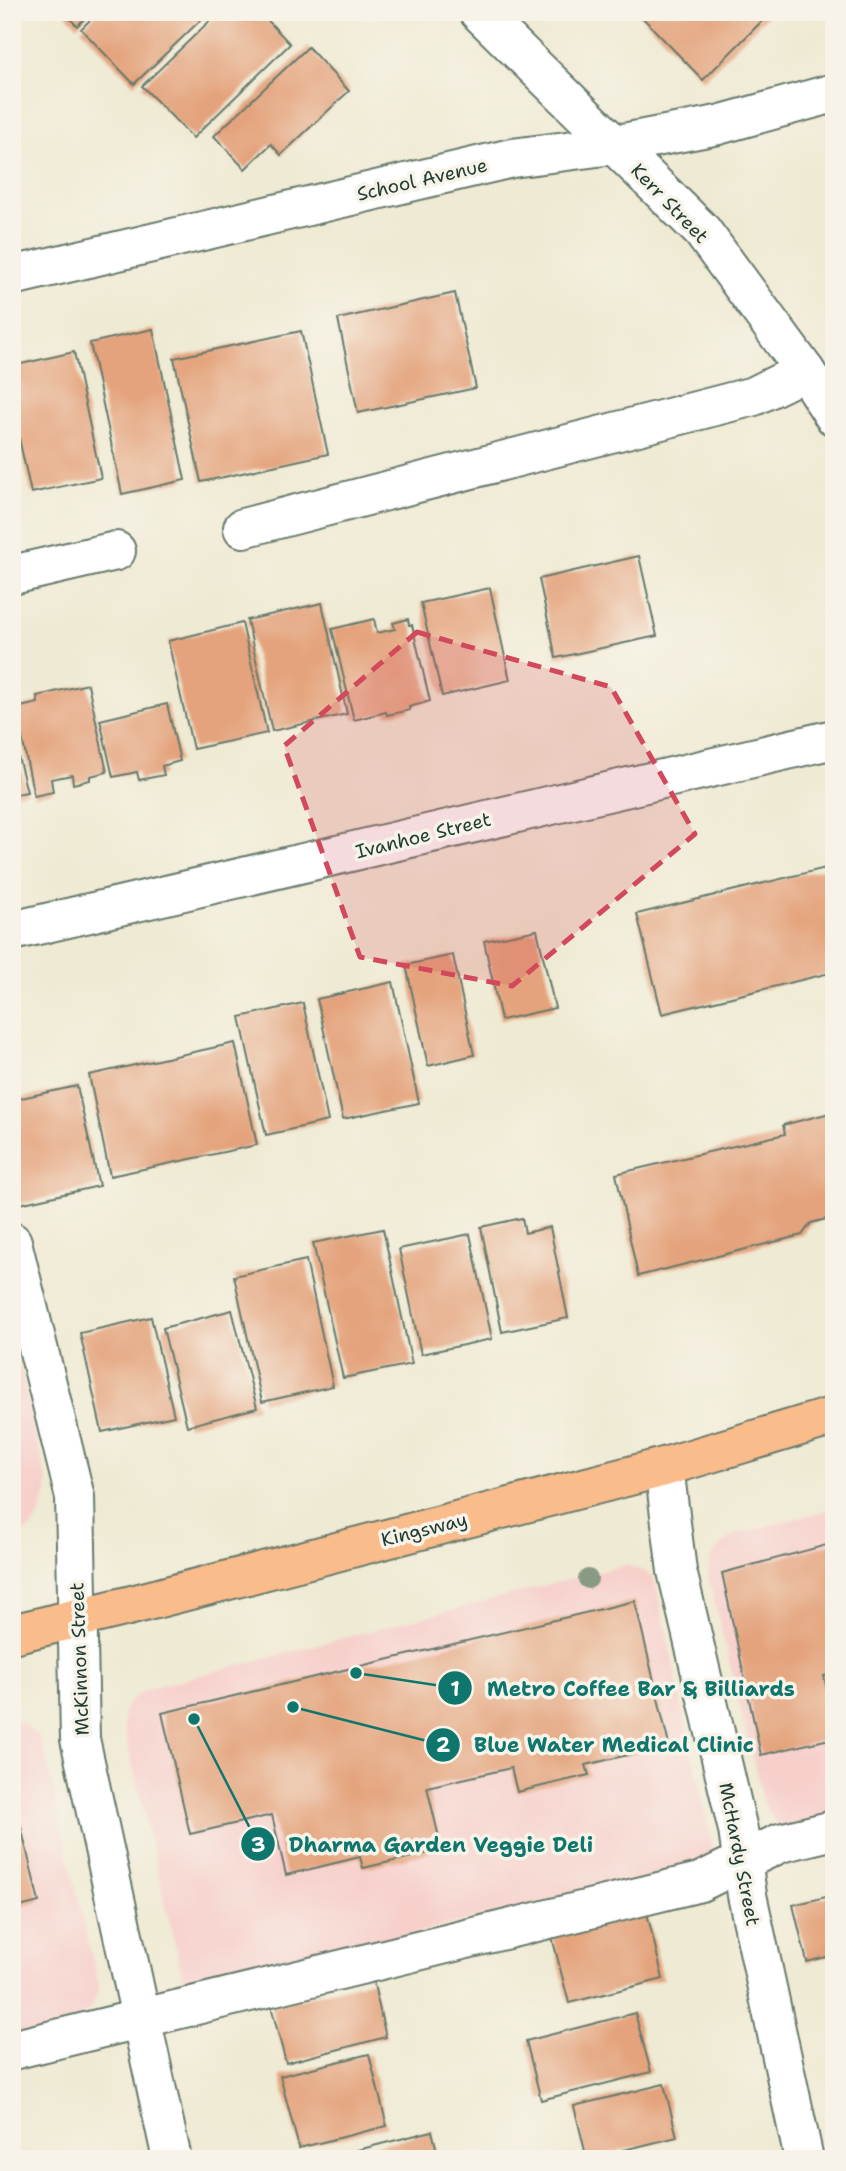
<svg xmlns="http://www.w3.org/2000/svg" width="846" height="2171" font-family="'Shantell Sans',sans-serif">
  <rect width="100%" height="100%" fill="#f7f3e8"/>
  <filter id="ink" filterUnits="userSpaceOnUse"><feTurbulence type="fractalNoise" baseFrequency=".0143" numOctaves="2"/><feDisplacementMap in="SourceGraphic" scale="14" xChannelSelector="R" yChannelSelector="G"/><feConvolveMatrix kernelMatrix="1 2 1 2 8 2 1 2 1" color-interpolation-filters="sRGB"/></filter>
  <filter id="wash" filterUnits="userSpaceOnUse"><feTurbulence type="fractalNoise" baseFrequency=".00686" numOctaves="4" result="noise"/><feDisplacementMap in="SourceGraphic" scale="28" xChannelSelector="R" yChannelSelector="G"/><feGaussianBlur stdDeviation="1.57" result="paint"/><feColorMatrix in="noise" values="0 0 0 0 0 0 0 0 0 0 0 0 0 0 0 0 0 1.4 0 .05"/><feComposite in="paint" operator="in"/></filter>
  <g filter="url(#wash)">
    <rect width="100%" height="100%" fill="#efead3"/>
    <g fill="#f7d0cc">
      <path d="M12,1334L47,1483V1493L37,1521L30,1529L12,1538Z"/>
      <path d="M834,1508V1830L780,1843L773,1817L764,1804L708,1576L709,1564L713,1554L721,1545L734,1535Z"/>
      <path d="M625,1565L644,1571L652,1577L657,1589L712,1844L711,1852L706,1858L699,1864L199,1986L183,1979L124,1729V1709L137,1694L154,1687Z"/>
      <path d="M12,1721L22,1723L31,1730L38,1736L43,1747L99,1988L91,2008L83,2015L12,2050Z"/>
    </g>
    <g id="blocks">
      <g fill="#e4a37b">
        <path d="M64,12H91L77,26Z"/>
        <path d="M98,12H209L134,84L81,29Z"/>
        <path d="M219,12H260L290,44L193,138L142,86Z"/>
        <path d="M637,12H771L703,80Z"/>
        <path d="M308,47L349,91L281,155L271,144L245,169L214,136Z"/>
        <path d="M455,293L476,388L358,413L338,319Z"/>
        <path d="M153,329L185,480L122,494L90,343Z"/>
        <path d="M301,331L328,454L201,482L174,358Z"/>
        <path d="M74,352L101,478L31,493L12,406V366Z"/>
        <path d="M639,556L657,636L556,658L539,579Z"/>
        <path d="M490,588L510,680L442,696L421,603Z"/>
        <path d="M322,603L347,714L272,731L247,620Z"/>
        <path d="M374,619L377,633L395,629L393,623L408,619L409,625H412L430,701L409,707L410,710L387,715L386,712L354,720L332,629Z"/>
        <path d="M242,623L267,733L193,749L168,641Z"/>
        <path d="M88,684L107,772L90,776V780L73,784L72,775L51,779L53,792L34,796L16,708L38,703L37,696Z"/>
        <path d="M167,704L180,761L162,766L164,775L139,780L137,772L113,777L100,720Z"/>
        <path d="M12,733L27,792L12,795Z"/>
        <path d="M834,866V972L662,1014L637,914Z"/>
        <path d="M537,930L555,1008L501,1020L484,941Z"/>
        <path d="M453,955L474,1055L428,1066L406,965Z"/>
        <path d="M393,982L419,1103L343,1119L317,999Z"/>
        <path d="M303,1003L328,1121L266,1135L240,1017Z"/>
        <path d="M235,1043L257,1145L110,1176L89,1075Z"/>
        <path d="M77,1086L99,1186L15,1205L12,1194V1100Z"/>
        <path d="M834,1112V1217L811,1223L802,1235L638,1276L616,1174L785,1134L783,1125Z"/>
        <path d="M522,1218L525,1233L550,1227L568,1318L502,1332L481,1227Z"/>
        <path d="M383,1229L412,1364L343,1378L313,1243Z"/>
        <path d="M470,1234L492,1339L421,1354L399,1249Z"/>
        <path d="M306,1260L333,1386L262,1402L234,1276Z"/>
        <path d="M232,1310L257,1408L187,1426L163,1328Z"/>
        <path d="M151,1317L174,1416L102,1432L80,1333Z"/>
        <path d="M834,1543V1673L824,1676L834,1722V1738L761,1755L722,1573Z"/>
        <path d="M635,1601L669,1745L586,1765L589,1775L517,1792L511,1768L427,1787L442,1850L363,1868L360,1857L286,1875L272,1815L190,1834L162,1713Z"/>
        <path d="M12,1789L39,1902L12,1909Z"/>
        <path d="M834,1895V1955L807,1962L793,1905Z"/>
        <path d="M647,1913L663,1979L569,2003L552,1937Z"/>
        <path d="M373,1980L386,2037L286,2063L271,2006Z"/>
        <path d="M635,2013L651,2072L541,2100L526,2041Z"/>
        <path d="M369,2054L387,2126L299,2148L280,2076Z"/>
        <path d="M664,2084L677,2137L587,2159L574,2106Z"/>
        <path d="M432,2131L439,2159H326V2158Z"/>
        <path d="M12,2139H13L18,2159H12Z"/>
      </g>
    </g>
  </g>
  <g filter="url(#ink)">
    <use href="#blocks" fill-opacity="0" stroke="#687a6c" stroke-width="2"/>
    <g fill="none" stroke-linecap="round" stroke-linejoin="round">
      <defs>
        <g id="minor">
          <path d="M479,12L702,231L805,371L834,416"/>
          <path d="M12,276L512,158L613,145L718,125L834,93"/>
          <path d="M243,528L754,396L805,371"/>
          <path d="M12,575L116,551"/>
          <path d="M12,931L834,739"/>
          <path d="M12,1242L75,1497L80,1739L172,2159"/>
          <path d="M664,1467L677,1571L738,1830L747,1895L804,2159"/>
          <path d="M12,2050L700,1882L780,1843L834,1830"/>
        </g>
        <path id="major" d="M12,1634L132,1605L664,1467L834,1416"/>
      </defs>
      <use href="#minor" stroke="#687a6c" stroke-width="42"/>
      <use href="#major" stroke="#687a6c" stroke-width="42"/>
      <use href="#minor" stroke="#fff" stroke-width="38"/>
      <use href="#major" stroke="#fabc8b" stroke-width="38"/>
    </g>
    <circle fill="#899a84" cx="588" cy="1579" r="10"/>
  </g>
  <path fill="#d1495b" fill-opacity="0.2" stroke="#d1495b" stroke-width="5" stroke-dasharray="14 9" stroke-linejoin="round" d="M417,632L611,687L695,834L512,986L360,957L284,746Z"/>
  <g text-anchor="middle" stroke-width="7" stroke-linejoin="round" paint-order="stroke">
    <g font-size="19" fill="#1f3d34" stroke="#f7f3e8">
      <text transform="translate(422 179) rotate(-13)" y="7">School Avenue</text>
      <text transform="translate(670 203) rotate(46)" y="7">Kerr Street</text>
      <text transform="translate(423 835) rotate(-14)" y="7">Ivanhoe Street</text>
      <text transform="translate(424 1529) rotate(-14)" y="7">Kingsway</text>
      <text transform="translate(79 1659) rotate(-92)" y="7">McKinnon Street</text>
      <text transform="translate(740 1854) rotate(79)" y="7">McHardy Street</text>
    </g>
  </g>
  <path fill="none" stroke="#0f766e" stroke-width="2.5" d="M356 1673L455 1688M293 1707L443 1745M194 1719L258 1844"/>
  <g fill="#0f766e" stroke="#f7f3e8" stroke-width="2.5">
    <circle cx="356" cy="1673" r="7"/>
    <circle cx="293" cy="1707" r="7"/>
    <circle cx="194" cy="1719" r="7"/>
    <circle cx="455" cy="1688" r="18"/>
    <circle cx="443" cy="1745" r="18"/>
    <circle cx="258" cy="1844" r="18"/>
  </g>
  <g font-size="21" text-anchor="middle" font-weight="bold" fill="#fff">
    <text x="455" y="1696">1</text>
    <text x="443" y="1752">2</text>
    <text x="258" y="1852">3</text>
  </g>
  <g font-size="21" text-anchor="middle" font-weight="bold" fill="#0f766e" stroke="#f7f3e8" stroke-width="7" stroke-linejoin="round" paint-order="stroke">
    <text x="641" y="1696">Metro Coffee Bar &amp; Billiards</text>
    <text x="614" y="1752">Blue Water Medical Clinic</text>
    <text x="441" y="1852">Dharma Garden Veggie Deli</text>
  </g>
  <rect width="846" height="2171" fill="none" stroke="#f7f3e8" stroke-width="42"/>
</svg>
